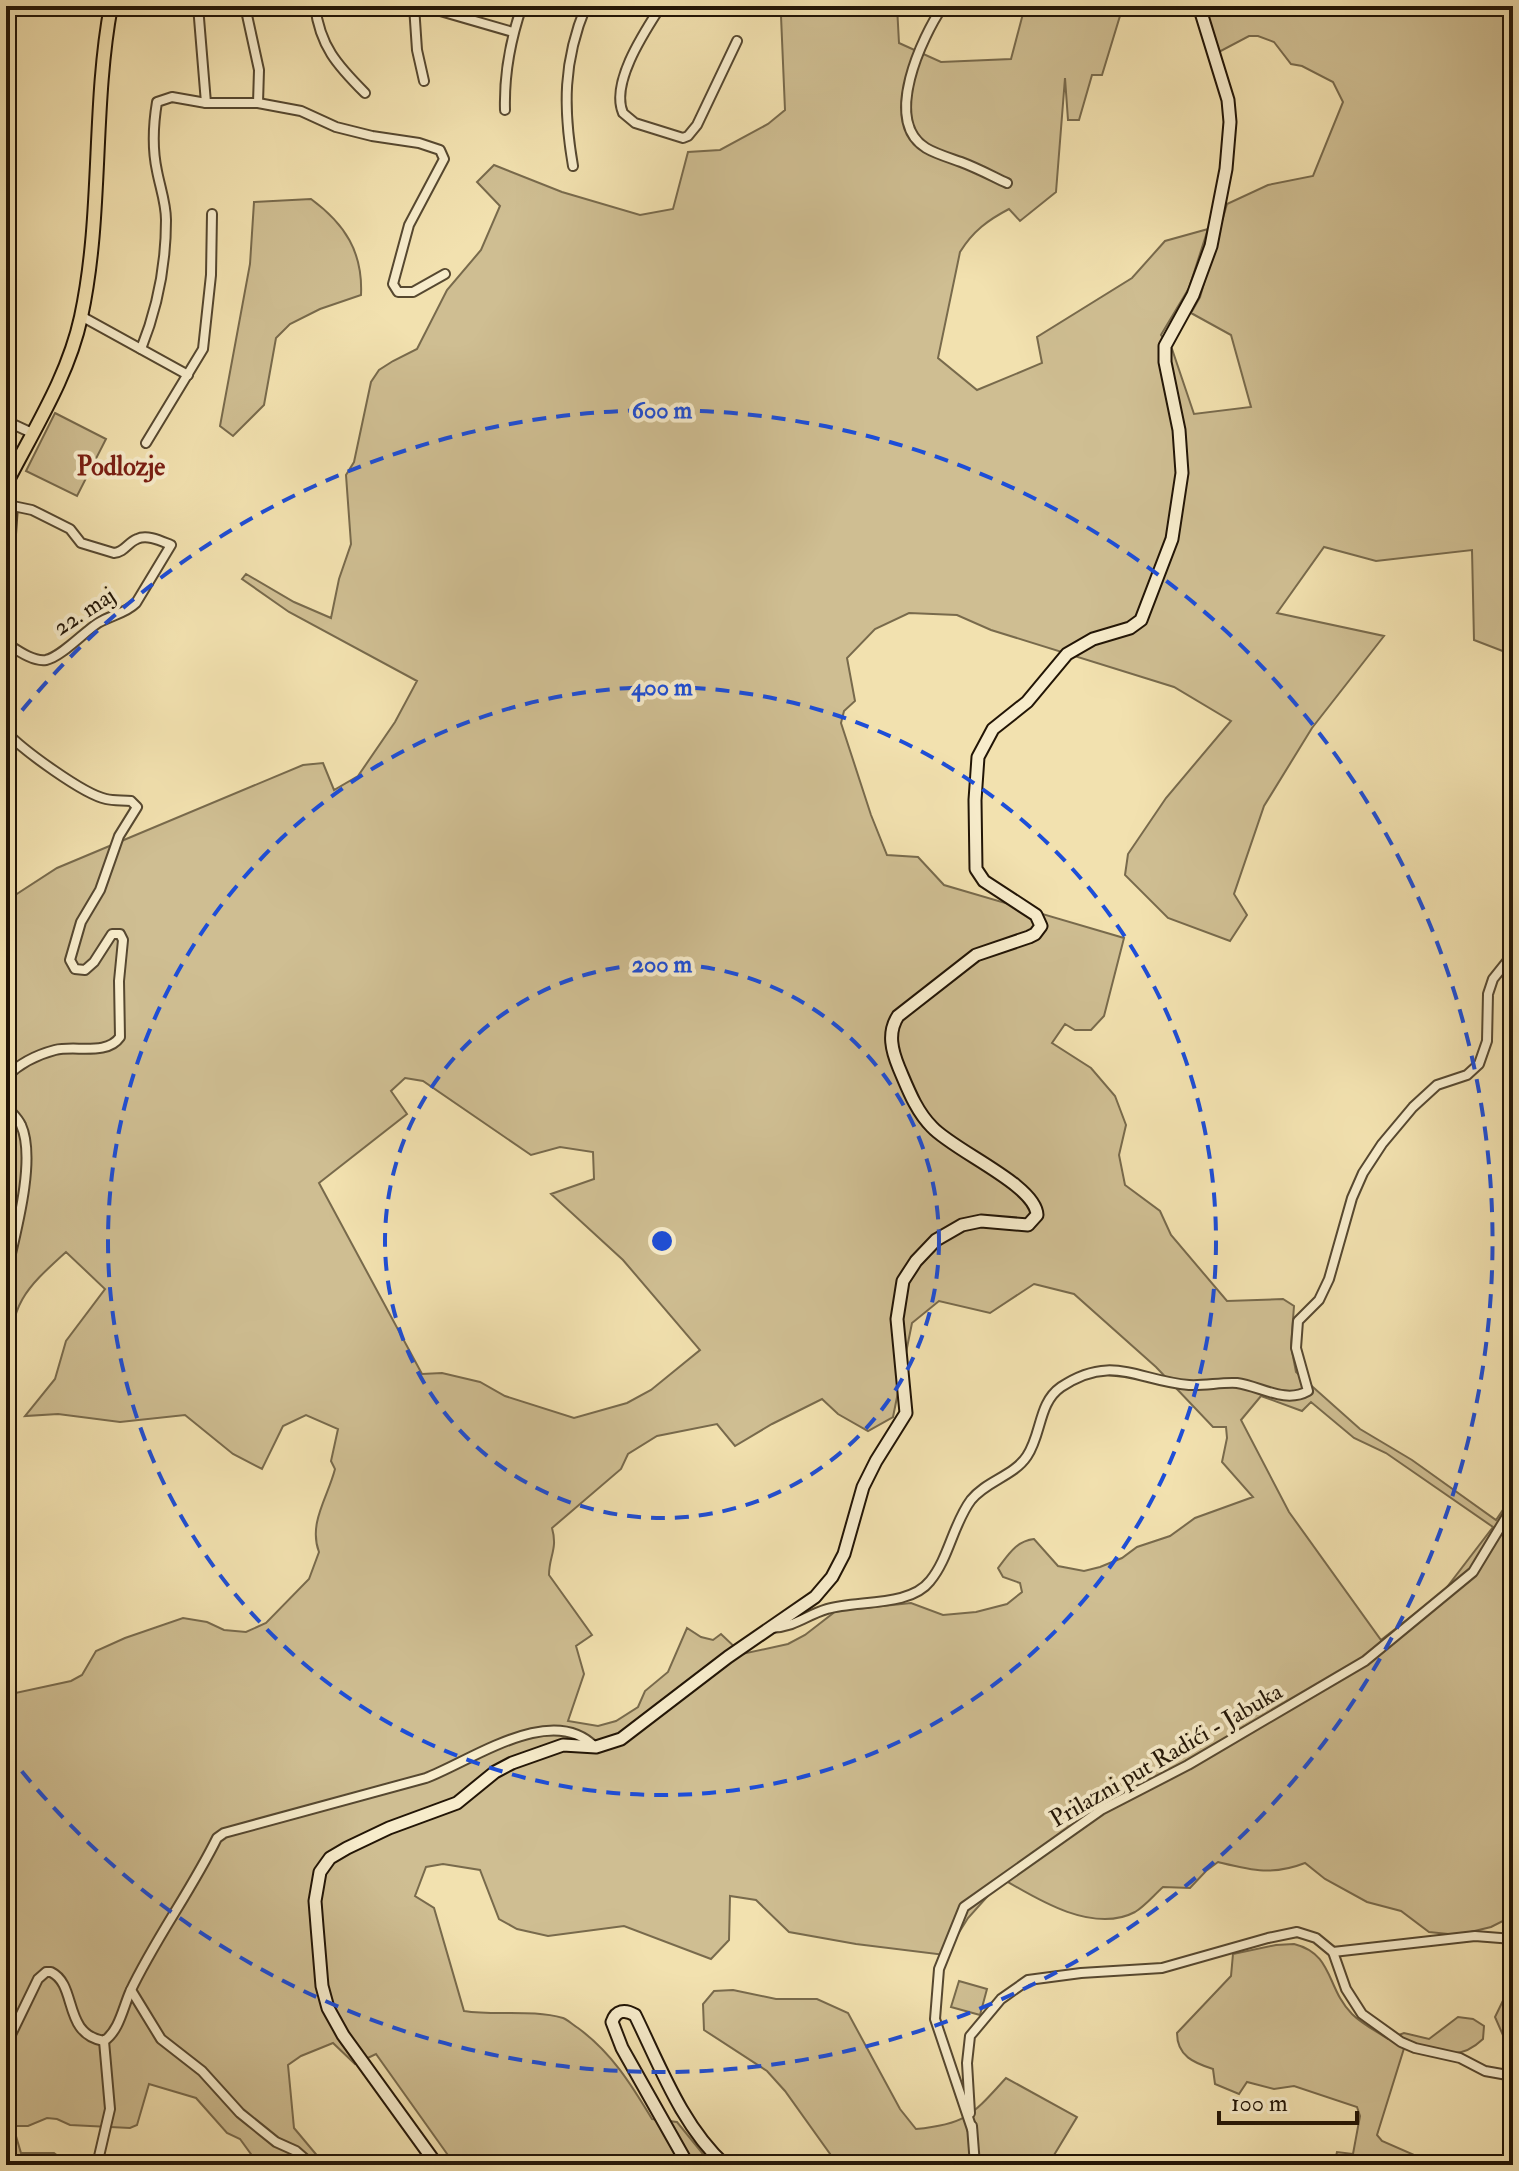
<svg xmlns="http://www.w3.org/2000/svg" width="1519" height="2171" font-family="'IM FELL Double Pica',serif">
  <rect width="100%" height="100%" fill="#f2e1af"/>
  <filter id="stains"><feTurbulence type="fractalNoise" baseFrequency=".0025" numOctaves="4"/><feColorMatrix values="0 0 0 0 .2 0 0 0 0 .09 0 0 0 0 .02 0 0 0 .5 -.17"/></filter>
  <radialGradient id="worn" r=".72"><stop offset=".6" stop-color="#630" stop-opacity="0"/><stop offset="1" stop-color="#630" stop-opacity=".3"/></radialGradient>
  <g fill="#cfbe92" stroke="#786a4c" stroke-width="2" fill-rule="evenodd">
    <path d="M756,6H897L899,43L941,62L1011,59L1025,6H1123L1102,75H1092L1079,120H1068L1065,78L1056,192L1020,221L1009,209C988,220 973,231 960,252L938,358L977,390L1042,363L1037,337L1132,278L1165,241L1208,229L1189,288L1161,335L1172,349L1194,414L1251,407L1231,335L1191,313L1200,297L1227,204L1268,185L1313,176L1343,102L1333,82L1302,66L1291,64L1274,42L1258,36H1249L1217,53L1205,6H1513V655L1474,640L1472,550L1376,561L1324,547L1277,613L1384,636L1312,728L1264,806L1234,894L1247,915L1230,941L1168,918L1125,875L1128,854L1166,798L1231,721L1174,687L991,630L957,615L909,613L875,629L847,658L855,701L844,711L841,723L871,815L887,855L918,857L944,885L1124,938L1104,1016L1091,1030H1075L1065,1024L1052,1043L1091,1068L1115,1096L1126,1125L1119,1155L1125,1185L1160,1211L1171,1235L1227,1301L1283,1299L1294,1306L1291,1346L1296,1372L1360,1429L1412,1460L1496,1520L1513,1495V1916L1491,1927L1458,1935L1429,1932L1401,1911L1367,1902L1325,1879L1305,1863C1272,1876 1251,1870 1218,1862L1206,1871L1190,1888L1163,1887C1154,1895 1145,1906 1135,1912C1094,1934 1038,1900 1003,1879L968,1918L945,1955L856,1944L789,1932L756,1900L730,1896L729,1940L711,1959L624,1926L548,1936L517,1929L499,1919L480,1870L443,1864L426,1867L415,1896L434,1908L464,2011C496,2016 531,2009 563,2018C568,2020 573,2025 578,2028C611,2052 631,2084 652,2119L677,2122L712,2165H455L376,2054L355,2064L333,2043L301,2056L288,2065L294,2128L325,2165H254L253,2157L240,2139L227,2133L196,2098L149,2084L137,2125L130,2128L70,2125L57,2119L47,2118L28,2126H13L21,2153H54L63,2160L61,2165H6V1695L71,1681L82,1675L96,1651L125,1638L183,1618L207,1622L224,1630L246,1632L266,1623L309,1579L319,1552C308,1523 328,1497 335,1469L331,1461L338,1429L306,1415L283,1426L262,1469L233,1454L185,1415L120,1422L58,1414L25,1416L55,1379L66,1341L105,1289L66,1252C24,1290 10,1304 10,1362L6,1367V901L57,868L303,765L323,763L334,790L358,776L395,722L417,681L289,612L242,579L246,574L294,602L331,618L339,579L351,544L346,475L354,462L371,382L379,370L393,361L417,349L447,290L481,250L500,206L477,182L494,165L562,192L640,215L673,209L688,152L720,150L768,124L785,110L781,16ZM405,1078L423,1081L531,1155L560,1147L593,1152L594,1179L551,1194L623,1260L700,1350L651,1390L627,1403L574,1418L505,1396L480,1382L442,1373L422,1374L319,1183L407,1114L391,1091ZM1034,1284L1074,1294L1156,1367L1213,1427H1226L1227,1438L1222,1462L1253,1497L1195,1518L1170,1536L1137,1547L1122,1558L1100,1567L1084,1571L1058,1566L1034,1539C1016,1541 1008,1555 998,1568L1003,1577L1020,1583L1022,1592L1007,1604L976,1612L943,1615L911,1603L836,1611L805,1635L788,1644L742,1654L721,1634L713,1640L701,1637L687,1628L668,1672L645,1691L638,1707L616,1721L598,1726L568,1721L584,1674L576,1646L592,1635L549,1575C549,1556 558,1549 552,1528L621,1469L628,1454L657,1436L717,1424L735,1446L772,1424L822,1399L838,1414L868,1431L893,1417L912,1323L939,1301L990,1313ZM1261,1396L1302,1411L1311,1402L1354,1438L1386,1453L1493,1527L1444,1591L1381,1640L1289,1512L1241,1420Z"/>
    <path d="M311,199C345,224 363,252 361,295L320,309L290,324L276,338L264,405L233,436L220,426L250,264L254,202Z"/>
    <path d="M55,413L106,439L77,496L26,471Z"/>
    <path d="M1294,1944C1334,1954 1326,1988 1352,2014C1362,2024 1376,2031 1388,2039L1404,2033L1429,2039L1458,2017L1473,2019L1484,2026L1483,2039C1457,2064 1437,2051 1406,2042L1377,2135L1382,2141L1430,2162L1455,2160V2165H1392L1385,2162L1383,2165H1347L1335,2160L1337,2152L1353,2154L1360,2116L1357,2107L1294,2086L1274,2089L1247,2082L1239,2094L1215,2084L1213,2069C1194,2063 1177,2056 1177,2033L1231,1976L1233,1954L1276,1945Z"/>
    <path d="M1513,1980V2058L1495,2017Z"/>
    <path d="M959,1981L987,1989L980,2015L951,2007Z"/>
    <path d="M733,1990L776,1999H817L848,2013L900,2109L916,2129C967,2124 973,2114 1006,2078L1077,2117L1048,2165H838L785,2091L767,2071L704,2030L703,2004L714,1991Z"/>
  </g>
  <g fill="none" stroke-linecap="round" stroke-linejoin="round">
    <defs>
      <g id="minor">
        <path d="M198,6L206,103"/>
        <path d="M245,6L259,70L258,103"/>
        <path d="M315,6C320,46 337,65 365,93"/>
        <path d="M414,6L417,50L424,81"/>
        <path d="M423,6L513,32"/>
        <path d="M661,6C645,31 610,83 623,113L635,123L683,138L688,136L697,125L737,41"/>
        <path d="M943,6C922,37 882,121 926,148C936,154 950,158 961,162C977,168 992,176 1007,183"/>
        <path d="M505,110C504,75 511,38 522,6"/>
        <path d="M573,166C563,108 563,61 586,6"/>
        <path d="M81,316L188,375"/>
        <path d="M141,349C157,309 166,263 166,220C166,203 160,187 157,171C152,148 153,126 157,102L172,97L206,103H258L301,111L336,127L372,136L419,143L440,150L444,159L409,225L393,284L398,292H413L445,274"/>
        <path d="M6,421L32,433"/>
        <path d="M146,443L203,349L211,275L212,214"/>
        <path d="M6,495L13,506L6,604"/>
        <path d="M6,643C17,650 33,662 46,660C61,657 84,632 98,623C111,615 125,614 136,603L171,545C161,541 147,534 137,539C127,543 125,552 114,553L81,543L70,529L32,510L13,506"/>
        <path d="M6,732C23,750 83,794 106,799C114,801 123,800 131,801L137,807L119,836L100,890L81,922L70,960L75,969L85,970L94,962L112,934H120L123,940L119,981L120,1037C107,1056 75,1045 55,1050C36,1055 20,1063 6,1077"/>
        <path d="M6,1106C11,1112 18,1118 21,1125C37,1160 14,1239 6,1275"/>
        <path d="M6,1374V1379"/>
        <path d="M771,1628C798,1626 804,1616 827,1609C857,1600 910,1607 930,1581C949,1558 953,1524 971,1500C986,1481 1014,1476 1027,1456C1042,1434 1038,1403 1061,1387C1112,1353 1138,1381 1189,1385C1205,1386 1221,1382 1237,1383C1260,1386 1285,1404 1308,1391L1296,1348L1298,1321L1319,1300L1329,1279L1352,1198L1363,1173L1382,1144L1413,1107L1437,1085L1467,1075L1479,1064L1487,1041L1488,994L1493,979L1513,954"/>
        <path d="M1333,1952L1475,1936L1513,1939"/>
        <path d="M131,1990L161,2039L202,2071L240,2113L276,2142L296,2151L312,2165"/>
        <path d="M6,2045L38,1979L46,1972H51C78,1985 62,2034 104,2041C119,2031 123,2008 130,1992C155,1939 191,1891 217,1838L224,1833L426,1778C471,1761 552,1702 595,1747"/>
        <path d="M970,2113L967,2063L970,2036L1001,1999L1028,1980L1081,1973L1162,1968L1268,1938L1297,1932L1316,1938L1333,1952L1346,1989L1362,2014L1401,2042L1415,2048L1460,2058L1485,2071L1513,2076"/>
        <path d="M972,2126L975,2165"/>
        <path d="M972,2129L935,2019L939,1969L964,1907L1101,1810L1188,1765L1365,1661L1473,1572L1513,1506"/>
        <path d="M97,2165L110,2109L104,2041"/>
      </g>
      <g id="secondary">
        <path d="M437,2165L343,2035L328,2008L322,1986L317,1926L315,1901L320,1872L330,1858L347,1848L389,1828L457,1803L495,1772L512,1763L563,1745L596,1747L621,1739L728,1657L815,1597L832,1577L844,1554L863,1487L876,1461L906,1413L897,1319L903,1281L916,1261L936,1240L962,1225L981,1221L1028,1225L1037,1215C1036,1185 954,1151 932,1127C916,1111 908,1089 899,1068C892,1051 887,1033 898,1016L976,955L1029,937L1035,934L1041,926L1036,915L984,881L976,869L975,800L978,757L993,729L1027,702L1067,654L1093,639L1130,628L1141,620L1172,539L1182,473L1179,430L1165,362V346L1193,295L1211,246L1226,169L1230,122L1228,100L1199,6"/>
        <path d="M688,2165L622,2048L612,2022C616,2010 625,2009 635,2015C660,2066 682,2126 725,2165"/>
      </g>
      <path id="primary" d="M6,484C34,429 68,377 81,317C103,215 92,108 111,6"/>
    </defs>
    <use href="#minor" stroke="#564830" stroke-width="12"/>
    <use href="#secondary" stroke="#221506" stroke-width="15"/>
    <use href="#primary" stroke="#221506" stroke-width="16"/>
    <use href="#minor" stroke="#f7eccb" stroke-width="8"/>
    <use href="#secondary" stroke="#f7eccb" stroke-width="11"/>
    <use href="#primary" stroke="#f2e1af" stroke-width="12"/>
  </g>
  <g fill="none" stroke="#1d4ed8" stroke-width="4" stroke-dasharray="14 10">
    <circle cx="662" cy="1241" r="277"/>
    <circle cx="662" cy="1241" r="554"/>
    <path d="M7 729A831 831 0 1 1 7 1753"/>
  </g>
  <g text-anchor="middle" stroke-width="8" stroke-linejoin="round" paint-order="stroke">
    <g font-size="24" fill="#221506" stroke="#f7eccb">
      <text transform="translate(84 611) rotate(-33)" y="8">22. maj</text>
      <text transform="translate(1166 1755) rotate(-30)" y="8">Prilazni put Radići - Jabuka</text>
    </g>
    <g font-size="26" font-weight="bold" fill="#7a1f14" stroke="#f7eccb">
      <text x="121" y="475">Podlozje</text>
    </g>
  </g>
  <circle cx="662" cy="1241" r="12" fill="#1d4ed8" stroke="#f7eccb" stroke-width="4"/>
  <g font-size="24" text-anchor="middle" font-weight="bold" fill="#1d4ed8" stroke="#f7eccb" stroke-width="8" stroke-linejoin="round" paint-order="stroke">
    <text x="662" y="418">600 m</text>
    <text x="662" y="695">400 m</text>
    <text x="662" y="972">200 m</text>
  </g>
  <rect width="1519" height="2171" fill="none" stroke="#f2e1af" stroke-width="32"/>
  <rect x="8" y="8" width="1503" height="2155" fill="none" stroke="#221506" stroke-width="4"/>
  <rect x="16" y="16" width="1487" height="2139" fill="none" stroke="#221506" stroke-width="2"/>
  <path d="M1219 2111v12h138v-12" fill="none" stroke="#221506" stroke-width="4"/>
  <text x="1231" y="2111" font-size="24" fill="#221506" stroke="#f7eccb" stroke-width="6" paint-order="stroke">100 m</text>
  <rect width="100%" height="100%" filter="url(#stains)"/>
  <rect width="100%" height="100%" fill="url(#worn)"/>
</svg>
